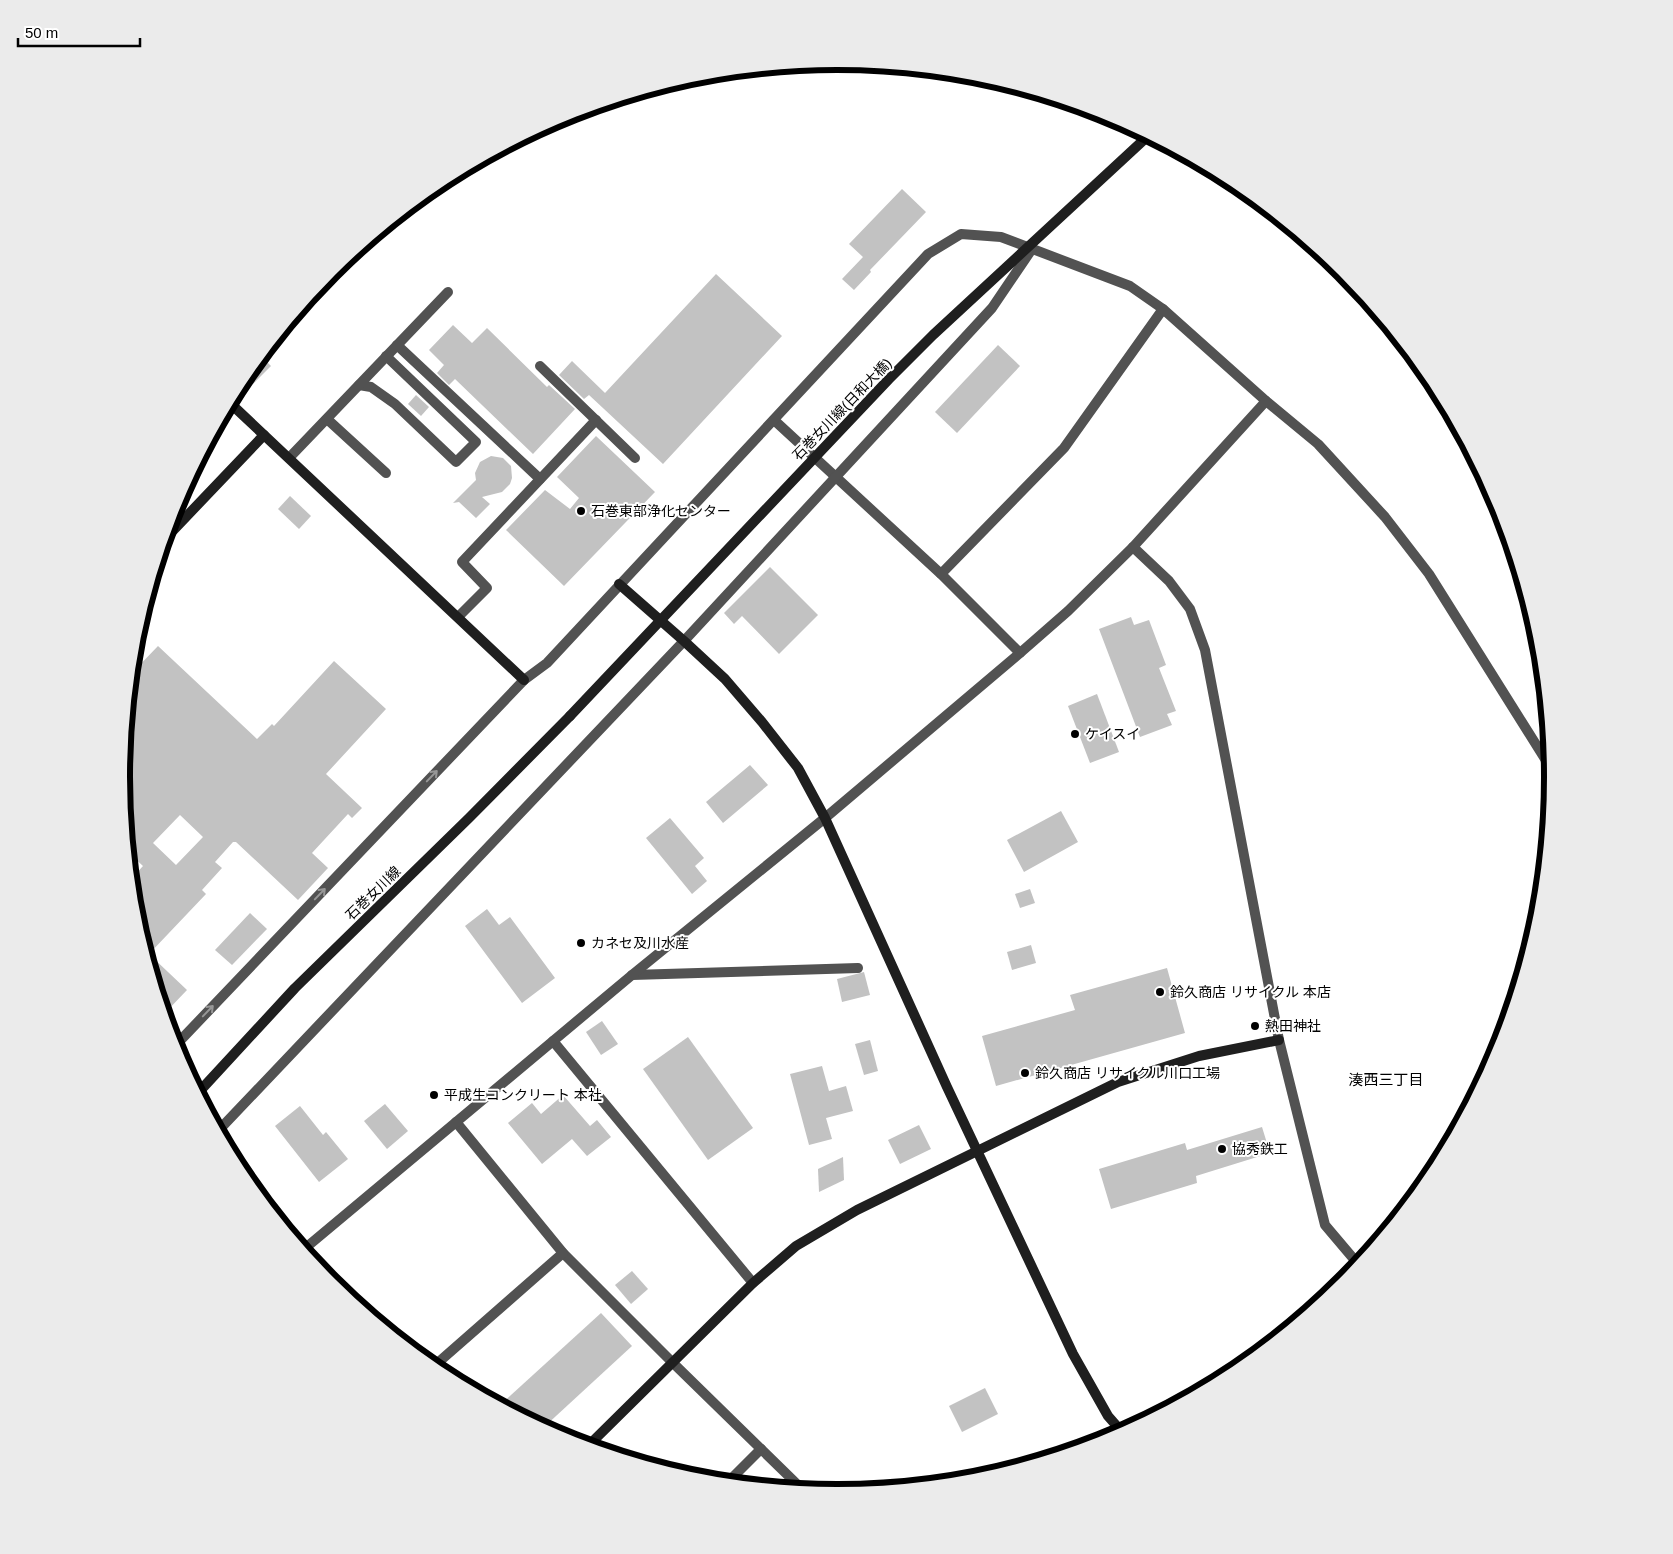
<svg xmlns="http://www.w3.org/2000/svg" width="1673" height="1554" font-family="Helvetica,'Noto Sans JP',sans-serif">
  <rect width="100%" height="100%" fill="#fff"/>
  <g fill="#c2c2c2" fill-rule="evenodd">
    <path d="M902,189L926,212L870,270L871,272L854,290L842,279L863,257L849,244Z"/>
    <path d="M716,274L782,336L663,464L589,395L584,399L559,375L572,361L605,393Z"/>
    <path d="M453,325L472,343L487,328L547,387L549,385L575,409L533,454L455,379L449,385L437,373L444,365L429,350Z"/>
    <path d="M998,345L1020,366L957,433L935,412Z"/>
    <path d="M261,356L271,366L253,384L244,376Z"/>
    <path d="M416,395L429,407L421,416L408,404Z"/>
    <path d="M596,436L655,492L564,586L506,530L545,490L570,509L579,498L557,477Z"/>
    <path d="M491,456L503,458L511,466L512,478L510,484L502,492L482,497L490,504L476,518L459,502L453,503L476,480L475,473L480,462Z"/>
    <path d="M290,496L311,516L299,529L278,509Z"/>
    <path d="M770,567L818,615L779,654L742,616L734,624L724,613Z"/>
    <path d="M1131,617L1134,625L1149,620L1166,665L1159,668L1176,711L1167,714L1172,725L1140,737L1099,629Z"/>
    <path d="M158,646L257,739L272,724L274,726L334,661L386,709L326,774L362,808L352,818L348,814L312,853L328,868L298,900L236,842H233L215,862L222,868L202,890L206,894L149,954L187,990L164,1014L134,916L131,879L143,866L128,852L121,777L131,674ZM180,815L203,837L176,865L153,843Z"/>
    <path d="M1097,694L1119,752L1090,763L1068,706Z"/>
    <path d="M750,765L768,785L723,823L706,802Z"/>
    <path d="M1061,811L1078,842L1024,872L1007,840Z"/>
    <path d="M670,818L704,858L695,866L707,881L692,894L646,838Z"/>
    <path d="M1030,889L1035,903L1020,908L1015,894Z"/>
    <path d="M487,909L499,925L510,917L555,978L522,1003L465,926Z"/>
    <path d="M250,913L267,929L232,965L215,950Z"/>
    <path d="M1031,945L1036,963L1012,970L1007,952Z"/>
    <path d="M1167,968L1185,1033L996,1086L982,1036L1075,1010L1070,995Z"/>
    <path d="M864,972L870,995L842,1002L837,979Z"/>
    <path d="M602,1021L618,1044L601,1055L586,1032Z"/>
    <path d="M688,1037L753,1128L708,1160L643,1069Z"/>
    <path d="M870,1040L878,1071L864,1075L855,1044Z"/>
    <path d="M822,1066L829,1091L846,1086L853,1111L826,1118L832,1139L809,1145L790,1074Z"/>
    <path d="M563,1095L590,1126L597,1120L611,1137L587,1156L572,1139L542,1164L508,1123L532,1103L541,1114Z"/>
    <path d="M385,1104L408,1131L387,1149L364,1121Z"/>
    <path d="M300,1106L323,1135L326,1132L348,1159L319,1182L275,1126Z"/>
    <path d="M919,1125L931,1149L900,1164L888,1140Z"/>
    <path d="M1262,1127L1270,1153L1196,1176L1197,1183L1111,1209L1099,1169L1185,1143L1187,1150Z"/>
    <path d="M843,1157L844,1180L819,1192L818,1169Z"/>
    <path d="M632,1271L648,1289L631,1304L615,1285Z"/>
    <path d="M601,1313L632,1346L543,1428L500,1405Z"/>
    <path d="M985,1388L998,1414L962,1432L949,1406Z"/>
  </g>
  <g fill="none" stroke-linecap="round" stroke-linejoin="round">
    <g stroke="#525252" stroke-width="10">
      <path d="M397,345L540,479"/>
      <path d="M540,366L635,458"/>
      <path d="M359,385L371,387L395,404L456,462L476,442L386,356"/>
      <path d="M327,419L386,473"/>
      <path d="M289,458L448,292"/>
      <path d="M458,617L487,588L462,562L596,420"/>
      <path d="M632,975L858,968"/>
    </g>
    <g stroke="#525252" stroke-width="10">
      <path d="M774,420L941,574L1020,653"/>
      <path d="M1133,547L1169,581L1190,609L1205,650L1279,1040L1325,1225L1358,1264"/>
      <path d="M941,574L1064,448L1163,309"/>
      <path d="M553,1041L753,1283"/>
      <path d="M174,1047L524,680L547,663L928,254L961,234L1001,237L1130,286L1163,309L1266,401L1318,444L1385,517L1429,574L1552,770"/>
      <path d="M456,1122L563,1253L672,1362L802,1489"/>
      <path d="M218,1131L684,641L992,308L1032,249"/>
      <path d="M303,1250L632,975L825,818L1020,653L1068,611L1133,547L1266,401"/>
      <path d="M433,1367L563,1253"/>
      <path d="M728,1482L761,1449"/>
    </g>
    <g stroke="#1f1f1f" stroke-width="10">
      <path d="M229,402L524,680"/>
      <path d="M164,540L264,435"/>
      <path d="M619,584L684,641L725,679L762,722L798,768L825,818L947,1087L1073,1354L1108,1416L1122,1432"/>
      <path d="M198,1093L295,988L469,818L570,716"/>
      <path d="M588,1446L753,1283L796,1246L857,1210L1118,1082L1199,1056L1279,1040"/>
    </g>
    <path stroke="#1f1f1f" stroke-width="10" d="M570,716L889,379L933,335L1148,136"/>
  </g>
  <defs><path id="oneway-shaft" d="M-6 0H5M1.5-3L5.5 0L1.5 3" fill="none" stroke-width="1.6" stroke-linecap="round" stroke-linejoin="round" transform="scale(1.25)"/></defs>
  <g stroke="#979797">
    <use href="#oneway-shaft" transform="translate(432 776) rotate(-46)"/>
    <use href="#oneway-shaft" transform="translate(320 894) rotate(-46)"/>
    <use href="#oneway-shaft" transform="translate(208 1011) rotate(-46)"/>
  </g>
  <g fill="#000" stroke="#fff" stroke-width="2">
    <circle cx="581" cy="511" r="5"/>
    <circle cx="1075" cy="734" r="5"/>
    <circle cx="581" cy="943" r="5"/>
    <circle cx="1160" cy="992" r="5"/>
    <circle cx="1255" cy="1026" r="5"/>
    <circle cx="1025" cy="1073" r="5"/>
    <circle cx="434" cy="1095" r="5"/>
    <circle cx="1222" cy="1149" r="5"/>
  </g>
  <g text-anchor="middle" stroke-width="4" stroke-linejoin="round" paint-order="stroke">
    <g font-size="14" fill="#000" stroke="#fff">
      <text transform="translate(842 409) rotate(-46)" y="5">石巻女川線(日和大橋)</text>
      <text transform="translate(373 893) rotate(-44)" y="5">石巻女川線</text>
    </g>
    <g font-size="14" fill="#000" stroke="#fff" text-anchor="start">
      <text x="591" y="516">石巻東部浄化センター</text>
      <text x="1085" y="739">ケイスイ</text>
      <text x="591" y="948">カネセ及川水産</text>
      <text x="1170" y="997">鈴久商店 リサイクル 本店</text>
      <text x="1265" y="1031">熱田神社</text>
      <text x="1035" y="1078">鈴久商店 リサイクル川口工場</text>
      <text x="444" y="1100">平成生コンクリート 本社</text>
      <text x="1232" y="1154">協秀鉄工</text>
    </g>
    <g font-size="15" fill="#000" stroke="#fff">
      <text x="1386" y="1085">湊西三丁目</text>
    </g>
  </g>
  <path d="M0 0H1673V1554H0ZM130 777a707 707 0 1 1 1414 0a707 707 0 1 1-1414 0Z" fill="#ebebeb" fill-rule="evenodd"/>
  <path fill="none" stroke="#000" stroke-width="6" d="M130 777a707 707 0 1 1 1414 0a707 707 0 1 1-1414 0Z"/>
  <path d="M18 38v8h122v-8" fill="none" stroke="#000000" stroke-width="2.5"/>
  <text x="25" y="38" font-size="15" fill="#000000" stroke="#ffffff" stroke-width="4" paint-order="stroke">50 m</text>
</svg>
